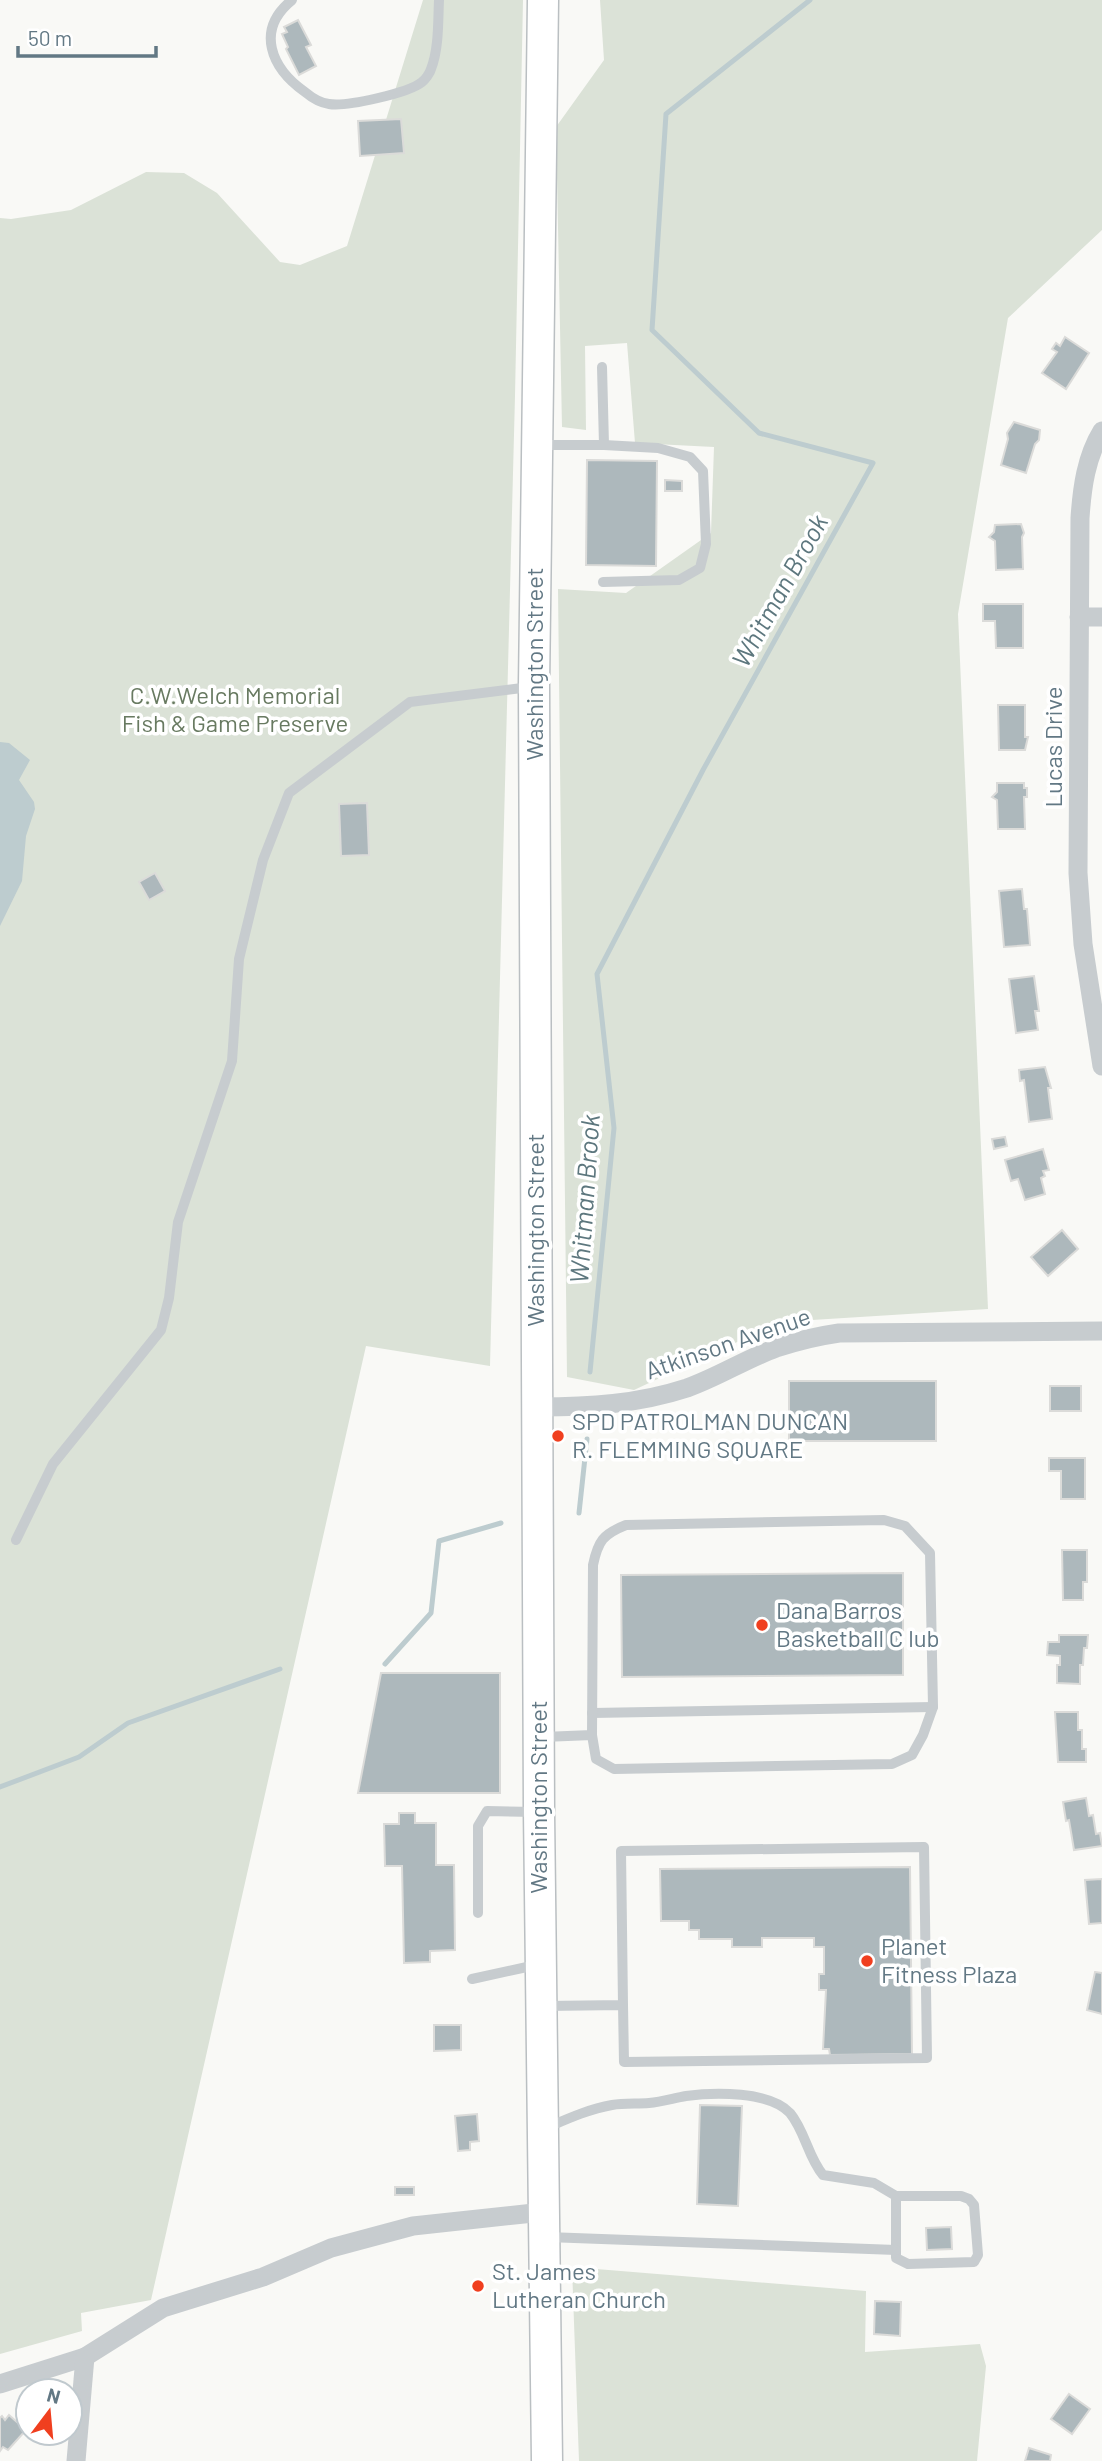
<svg xmlns="http://www.w3.org/2000/svg" width="1102" height="2461" font-family="Barlow,sans-serif">
  <rect width="100%" height="100%" fill="#f9f9f6"/>
  <g fill="#dbe2d7">
    <path d="M423,0H523L515,396L490,1366L366,1346L151,2300L81,2313L82,2331L0,2354V218L11,219L71,210L146,172L184,173L217,193L280,262L300,265L347,246Z"/>
    <path d="M600,0H1102V230L1008,318L958,614L988,1309L780,1322L634,1390L567,1377L558,589L626,593L711,533L714,447L635,443L627,343L585,346L586,430L562,427L556,127L604,60Z"/>
    <path d="M572,2267L866,2291L865,2352L980,2344L986,2366L977,2461H579Z"/>
  </g>
  <path fill="#bdcccf" d="M0,742L9,743L30,760L19,780L34,802L35,809L26,836L22,881L0,926Z"/>
  <g fill="none" stroke-linecap="round" stroke-linejoin="round">
    <g stroke="#bdcccf" stroke-width="5">
      <path d="M590,1372L614,1128L597,974L703,770L873,463L759,433L652,330L666,114L810,0"/>
      <path d="M579,1513L587,1439"/>
      <path d="M385,1664L431,1613L439,1541L501,1523"/>
      <path d="M0,1787L79,1757L128,1723L280,1669"/>
    </g>
  </g>
  <g fill="#adb8bc" stroke="#dbdbd9" stroke-width="2">
    <path d="M298,20L311,45L306,47L316,66L299,75L286,49L288,47L282,34L287,32L284,27Z"/>
    <path d="M401,119L404,153L360,156L358,121Z"/>
    <path d="M1065,337L1089,353L1066,389L1042,373L1057,352L1052,349L1056,343L1060,346Z"/>
    <path d="M1014,422L1040,430L1039,440L1035,444L1026,473L1001,465L1008,439L1007,433Z"/>
    <path d="M587,460L657,461L656,566L586,565Z"/>
    <path d="M665,480L682,481V491H665Z"/>
    <path d="M1021,524L1024,533L1022,537L1023,569L996,570L995,541L989,537L994,532L995,525Z"/>
    <path d="M983,604H1023V648H996L995,621H983Z"/>
    <path d="M998,705H1025V737H1028L1025,750H999Z"/>
    <path d="M997,783H1024V788H1027V797H1024L1025,829H998L997,800L992,797L997,792Z"/>
    <path d="M367,803L369,855L341,856L339,804Z"/>
    <path d="M155,873L165,891L149,900L139,882Z"/>
    <path d="M1022,889L1024,909H1027L1030,945L1004,947L999,891Z"/>
    <path d="M1034,976L1039,1011H1035L1038,1030L1016,1033L1009,979Z"/>
    <path d="M1045,1067L1051,1088H1048L1052,1119L1029,1122L1024,1080L1020,1081L1019,1070Z"/>
    <path d="M1005,1137L1007,1146L994,1149L992,1139Z"/>
    <path d="M1043,1149L1049,1170L1043,1171L1045,1176L1041,1178L1045,1194L1025,1200L1018,1179L1011,1181L1005,1160Z"/>
    <path d="M1062,1230L1078,1249L1048,1276L1031,1257Z"/>
    <rect x="789" y="1381" width="147" height="60"/>
    <rect x="1050" y="1386" width="31" height="25"/>
    <path d="M1049,1458H1085V1499H1061V1471H1049Z"/>
    <path d="M1062,1550H1087V1582H1083V1600H1063Z"/>
    <path d="M903,1573V1675L622,1677L621,1575Z"/>
    <path d="M1059,1635H1088L1087,1648H1084L1083,1665H1080V1684L1057,1683V1665H1060V1656L1047,1655L1048,1642H1059Z"/>
    <path d="M381,1673H500V1793H358Z"/>
    <path d="M1055,1712H1078V1730H1082V1749H1086V1762H1058Z"/>
    <path d="M1086,1798L1089,1816L1093,1815L1096,1834L1100,1833L1102,1846L1074,1850L1069,1820L1066,1821L1063,1802Z"/>
    <path d="M399,1813H415V1823H436V1865H454L455,1950L430,1951V1962L404,1963L402,1866H385L384,1824H399Z"/>
    <path d="M910,1867L912,2054L830,2055L829,2049H823L826,1990H819V1974H824V1947H814V1938H762V1947H732V1939H699V1930H689V1921H661L660,1869Z"/>
    <path d="M1102,1879V1923L1089,1924L1085,1880Z"/>
    <path d="M1095,1972L1102,1973V2014L1087,2010Z"/>
    <path d="M434,2025H461V2050L434,2051Z"/>
    <path d="M700,2105L742,2106L738,2206L697,2204Z"/>
    <path d="M477,2114L479,2141L470,2142V2150L458,2151L455,2116Z"/>
    <rect x="395" y="2187" width="19" height="8"/>
    <path d="M951,2227L952,2249L927,2250L926,2228Z"/>
    <path d="M875,2301L901,2302L900,2336L874,2334Z"/>
    <path d="M1069,2394L1090,2409L1072,2434L1051,2419Z"/>
    <path d="M9,2415L26,2430L8,2450L3,2447L0,2451V2418L2,2416L5,2420Z"/>
    <path d="M1029,2448L1051,2455L1050,2461H1025Z"/>
  </g>
  <g fill="none" stroke-linecap="round" stroke-linejoin="round">
    <defs>
      <path id="primary" d="M543,0L534,686L539,1812L547,2461"/>
    </defs>
    <use href="#primary" stroke="#babfc2" stroke-width="33"/>
    <g stroke="#c7cccf" stroke-width="10">
      <path d="M292,0C255,30 271,68 305,92C311,97 321,103 329,104C346,107 409,93 422,82C425,80 430,73 431,69C439,49 438,21 439,0"/>
      <path d="M541,445H604L602,367"/>
      <path d="M603,582L679,580L700,568L706,544L703,471L690,457L658,448L604,445"/>
      <path d="M16,1540L53,1464L161,1330L169,1298L178,1222L232,1061L239,959L263,860L289,793L410,702L530,687"/>
      <path d="M592,1713L933,1707"/>
      <path d="M543,1737L592,1735L596,1759L614,1769L892,1764L912,1755L923,1735L933,1707L930,1553L905,1526L884,1520L626,1525C603,1534 598,1541 593,1565L592,1735"/>
      <path d="M478,1913V1826L487,1811L535,1812"/>
      <path d="M472,1979L536,1965"/>
      <path d="M545,2006L623,2005L624,2062L927,2058L924,1847L621,1851L623,2005"/>
      <path d="M546,2128C567,2119 589,2109 612,2105C624,2103 637,2104 649,2103C662,2102 674,2098 686,2096C714,2092 770,2091 790,2113C805,2131 808,2157 823,2175L874,2183L896,2196H961L969,2199L974,2205L978,2255L974,2262L908,2264L896,2258V2196"/>
      <path d="M547,2237L896,2250"/>
    </g>
    <g stroke="#c7cccf" stroke-width="19">
      <path d="M1102,431C1086,457 1082,488 1080,518L1078,873L1083,944L1102,1066"/>
      <path d="M1079,617H1102"/>
      <path d="M538,1407C589,1407 638,1404 687,1388C718,1377 746,1359 776,1348C797,1341 818,1336 839,1333L1102,1331"/>
      <path d="M0,2384L85,2357L163,2308L263,2277L331,2248L413,2226L543,2212"/>
      <path d="M76,2461L85,2357"/>
    </g>
    <use href="#primary" stroke="#fff" stroke-width="30"/>
  </g>
  <g fill="#f03f1f" stroke="#fff" stroke-width="2.5">
    <circle cx="558" cy="1436" r="7"/>
    <circle cx="762" cy="1625" r="7"/>
    <circle cx="867" cy="1961" r="7"/>
    <circle cx="478" cy="2286" r="7"/>
  </g>
  <g text-anchor="middle" stroke-width="7" stroke-linejoin="round" paint-order="stroke">
    <g font-size="24" fill="#627884" stroke="#fff">
      <text transform="translate(535 664) rotate(-90)" y="8">Washington Street</text>
      <text transform="translate(1054 747) rotate(-90)" y="8">Lucas Drive</text>
      <text transform="translate(536 1230) rotate(-90)" y="8">Washington Street</text>
      <text transform="translate(728 1344) rotate(-19)" y="8">Atkinson Avenue</text>
      <text transform="translate(539 1797) rotate(-90)" y="8">Washington Street</text>
    </g>
    <g font-size="24" fill="#687a61" stroke="#fff">
      <text x="235" y="704">C.W.Welch Memorial<tspan x="235" dy="28">Fish &amp; Game Preserve</tspan></text>
    </g>
    <g font-size="24" fill="#627884" stroke="#fff" text-anchor="start">
      <text x="572" y="1430">SPD PATROLMAN DUNCAN<tspan x="572" dy="28">R. FLEMMING SQUARE</tspan></text>
      <text x="776" y="1619">Dana Barros<tspan x="776" dy="28">Basketball C lub</tspan></text>
      <text x="881" y="1955">Planet<tspan x="881" dy="28">Fitness Plaza</tspan></text>
      <text x="492" y="2280">St. James<tspan x="492" dy="28">Lutheran Church</tspan></text>
    </g>
    <g font-size="26" font-style="italic" fill="#5d777e" stroke="#fff">
      <text transform="translate(780 591) rotate(-61)" y="9">Whitman Brook</text>
      <text transform="translate(585 1199) rotate(-86)" y="9">Whitman Brook</text>
    </g>
  </g>
  <g transform="translate(49 2412) rotate(16)"><circle r="33" fill="#ffffff" stroke="#c0c9ce" stroke-width="2"/>
  <path d="M0-5L12 26L0 18L-12 26Z" fill="#f03f1f"/>
  <text y="-10" font-size="19" font-weight="bold" text-anchor="middle" fill="#627884">N</text>
  </g>
  <path d="M18 46v10h138v-10" fill="none" stroke="#627884" stroke-width="3.5"/>
  <text x="28" y="46" font-size="21" fill="#627884" stroke="#ffffff" stroke-width="5" paint-order="stroke">50 m</text>
</svg>
